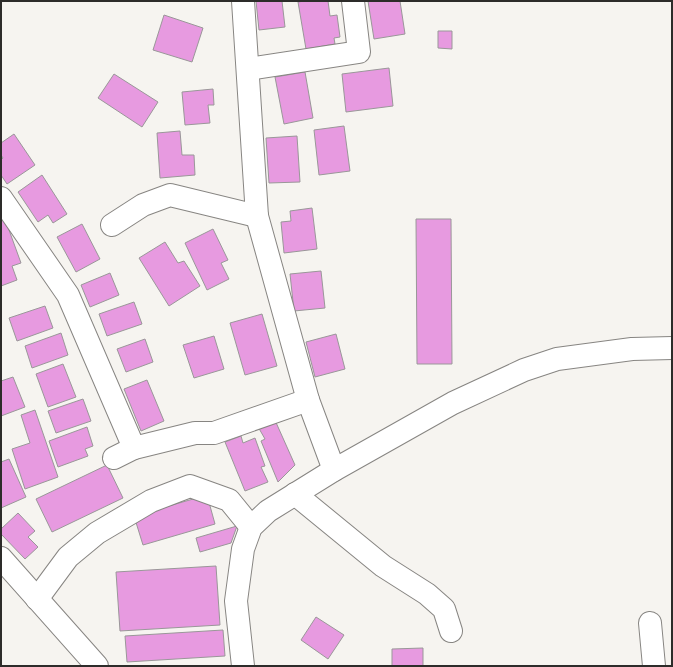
<svg xmlns="http://www.w3.org/2000/svg" width="673" height="667" font-family="'Nunito Sans',sans-serif">
  <rect width="100%" height="100%" fill="#f6f4f0"/>
  <g fill="#e79ae0" stroke="#9a9799">
    <path d="M256,1H282L285,27L259,30Z"/>
    <path d="M304,1H328L330,16L337,15L340,37L334,38L335,44L306,49L298,2Z"/>
    <path d="M368,1H400L405,34L374,39Z"/>
    <path d="M164,15L203,28L192,62L153,50Z"/>
    <path d="M438,31H452V49L438,48Z"/>
    <path d="M389,68L393,106L346,112L342,74Z"/>
    <path d="M305,72L313,118L284,124L275,77Z"/>
    <path d="M114,74L158,102L142,127L98,98Z"/>
    <path d="M213,89L214,105H208L210,123L185,125L182,92Z"/>
    <path d="M344,126L350,171L319,175L314,130Z"/>
    <path d="M180,131L182,155H194L195,175L160,178L157,133Z"/>
    <path d="M14,134L35,165L7,184L1,175V160L3,158L1,155V143Z"/>
    <path d="M297,136L300,182L269,183L266,138Z"/>
    <path d="M42,175L67,214L53,223L48,215L38,222L18,192Z"/>
    <path d="M312,208L317,249L284,253L281,222L291,221L290,211Z"/>
    <path d="M5,219L21,263L12,266L17,280L1,286V220Z"/>
    <path d="M416,219H451L452,364H417Z"/>
    <path d="M82,224L100,259L76,272L57,237Z"/>
    <path d="M213,229L228,260L221,263L229,279L207,290L185,243Z"/>
    <path d="M165,242L178,263L184,261L200,286L169,306L139,258Z"/>
    <path d="M321,271L325,308L294,311L290,274Z"/>
    <path d="M110,273L119,295L90,307L81,285Z"/>
    <path d="M134,302L142,324L107,336L99,314Z"/>
    <path d="M45,306L53,328L17,341L9,318Z"/>
    <path d="M262,314L277,366L245,375L230,323Z"/>
    <path d="M61,333L68,355L32,368L25,346Z"/>
    <path d="M336,334L345,369L315,377L306,342Z"/>
    <path d="M214,336L224,369L194,378L183,345Z"/>
    <path d="M145,339L153,362L126,372L117,349Z"/>
    <path d="M63,364L76,397L48,407L36,374Z"/>
    <path d="M13,377L25,407L1,416V381Z"/>
    <path d="M147,380L164,421L141,431L124,389Z"/>
    <path d="M83,399L91,421L56,433L48,411Z"/>
    <path d="M35,410L58,477L25,489L12,449L30,443L21,415Z"/>
    <path d="M274,418L295,465L278,482L261,441L265,439L257,425Z"/>
    <path d="M87,427L93,446L85,449L88,456L58,467L49,441Z"/>
    <path d="M241,436L243,443L255,438L265,466L261,467L268,482L245,491L225,442Z"/>
    <path d="M9,459L26,497L1,508V462Z"/>
    <path d="M107,465L123,498L52,532L36,499Z"/>
    <path d="M207,495L215,524L143,545L134,516Z"/>
    <path d="M18,513L35,531L28,537L38,547L25,559L1,534V529Z"/>
    <path d="M237,526L231,543L200,552L196,538Z"/>
    <path d="M216,566L220,625L120,631L116,572Z"/>
    <path d="M316,617L344,635L328,659L301,640Z"/>
    <path d="M223,630L225,656L127,662L125,636Z"/>
    <path d="M423,648V666H392V649Z"/>
  </g>
  <g fill="none" stroke-linecap="round" stroke-linejoin="round">
    <defs>
      <g id="minor">
        <path d="M243,1L257,216L308,400L334,470"/>
        <path d="M248,69L359,52L353,1"/>
        <path d="M1,198L68,295L134,448L195,433H214L308,400"/>
        <path d="M112,225L143,205L170,195L257,216"/>
        <path d="M114,458L134,448"/>
        <path d="M295,494L383,566L427,594L444,609L451,631"/>
        <path d="M37,599L68,557L97,533L151,501L190,486L229,500L251,527"/>
        <path d="M650,623L654,666"/>
        <path d="M243,666L236,601L243,549L251,527L268,511L334,470L453,403L524,370L557,359L632,349L672,348"/>
      </g>
      <path id="tertiary" d="M1,558L97,666"/>
    </defs>
    <use href="#minor" stroke="#878582" stroke-width="24"/>
    <use href="#tertiary" stroke="#878582" stroke-width="24"/>
    <use href="#minor" stroke="#fff" stroke-width="22"/>
    <use href="#tertiary" stroke="#fff" stroke-width="22"/>
  </g>
  <rect width="673" height="667" fill="none" stroke="#2d2c2a" stroke-width="4"/>
</svg>
